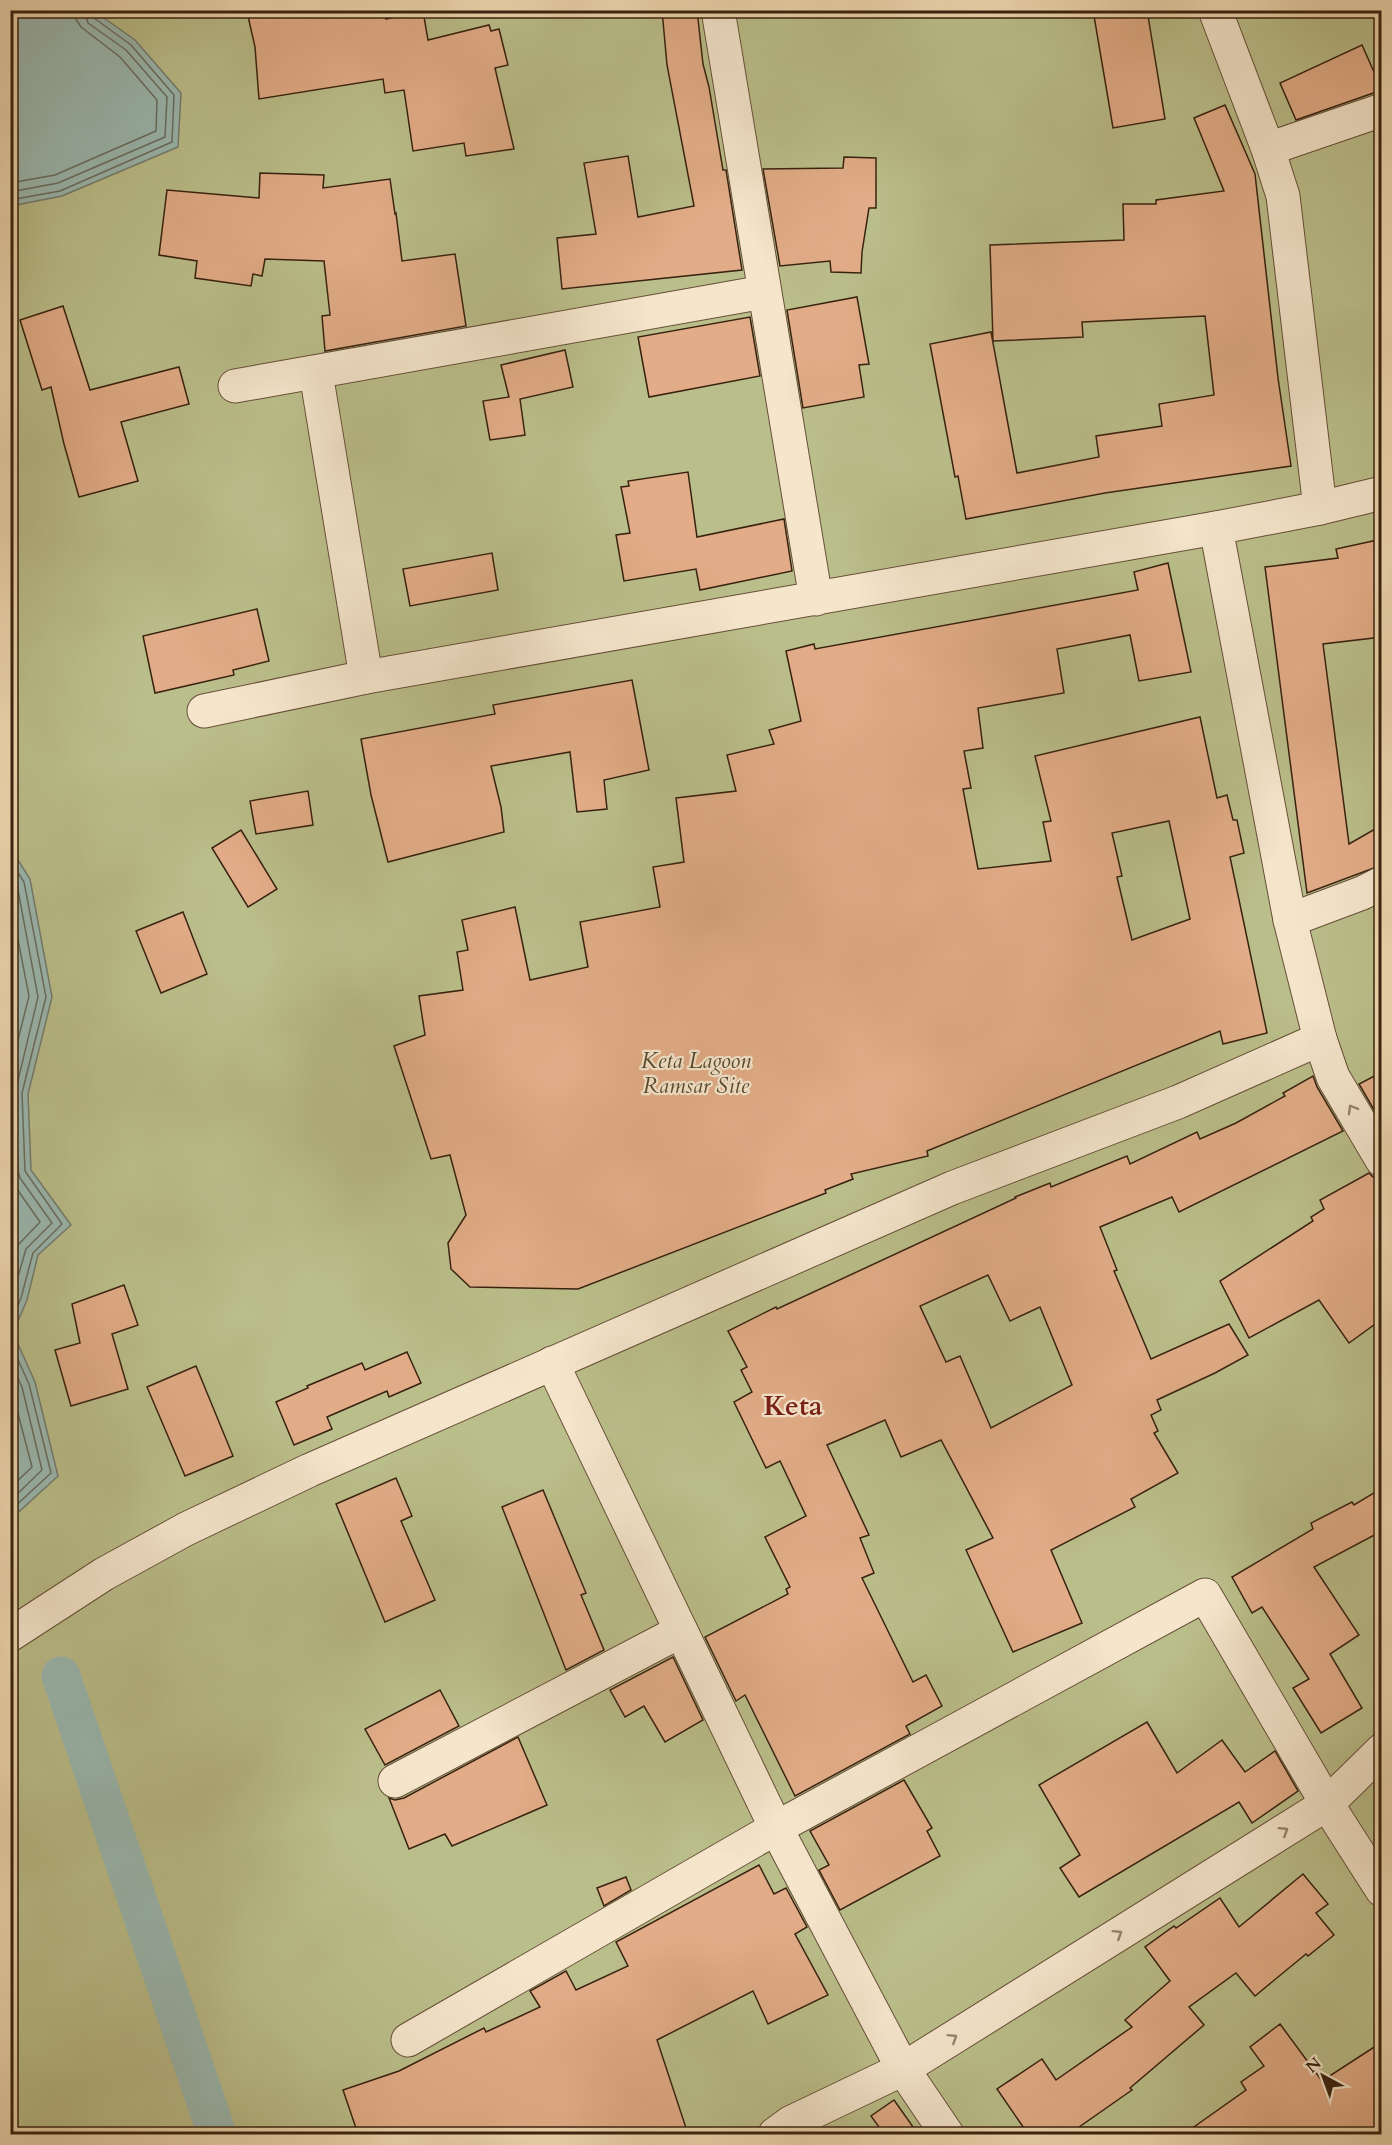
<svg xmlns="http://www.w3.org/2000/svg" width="1392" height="2145" font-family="Cardo,serif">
  <rect width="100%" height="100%" fill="#eed7af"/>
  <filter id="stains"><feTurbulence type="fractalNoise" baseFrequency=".00333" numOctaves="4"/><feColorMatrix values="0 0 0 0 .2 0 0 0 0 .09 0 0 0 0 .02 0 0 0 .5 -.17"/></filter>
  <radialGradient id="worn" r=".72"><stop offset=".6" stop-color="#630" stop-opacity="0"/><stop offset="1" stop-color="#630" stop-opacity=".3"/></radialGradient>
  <rect fill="#babe8a" stroke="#79704c" stroke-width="1.5" x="11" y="11" width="1370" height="2123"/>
  <g fill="#9ab8b0" stroke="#737c70" stroke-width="1.5">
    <path d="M11,10L94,11L135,40L181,93L178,147L62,196L11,206Z"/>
    <path d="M11,849L30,879L52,997L28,1094L31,1170L71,1225L38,1255L27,1300L13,1333L35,1382L58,1476L11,1519Z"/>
  </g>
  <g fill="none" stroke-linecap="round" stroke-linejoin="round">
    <g stroke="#696d60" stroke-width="1.5">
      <path d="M10,183L55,175L156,131L157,100L120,57L81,27L76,19L75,10"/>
      <path d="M10,192L58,183L165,137L167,97L126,50L88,23L84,10"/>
      <path d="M10,200L60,191L172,142L174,95L131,45L94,18L92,10"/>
      <path d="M10,860L24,882L46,997L22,1093L25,1171L62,1224L33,1253L21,1298L10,1324"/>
      <path d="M10,874L17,885L38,997L15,1093L18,1171L20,1178L52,1223L26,1249L10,1304"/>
      <path d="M10,899L29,996L10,1072"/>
      <path d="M10,1179L40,1222L18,1245L10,1273"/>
      <path d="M10,1342L29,1384L51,1473L10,1511"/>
      <path d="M10,1360L22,1387L42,1470L10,1501"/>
      <path d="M10,1383L32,1467L10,1488"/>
    </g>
    <path stroke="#9ab8b0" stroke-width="39" d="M61,1676L217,2134"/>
  </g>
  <g fill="#e1ac87" stroke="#38220f" stroke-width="1.5" fill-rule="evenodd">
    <path d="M274,10H386V19L423,11L428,40L489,25L491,31L499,29L508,65L495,68L514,149L466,156L464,143L413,151L404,90L385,93L383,79L259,99L255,47L248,16Z"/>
    <path d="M662,10H697L703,64L709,87L723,170H726L742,270L562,289L557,238L596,234L584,163L628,156L638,217L694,206L667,65Z"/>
    <path d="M1093,10H1147L1165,119L1113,128Z"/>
    <path d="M1362,45L1382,90L1296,120L1280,83Z"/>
    <path d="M1225,105L1255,174L1278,378L1291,466L1105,493L966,519L958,476L955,477L930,344L991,332L1017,473L1099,457L1096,436L1162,426L1159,404L1214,395L1205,316L1082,322L1083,337L993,341L990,245L1124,240L1123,204H1156V200L1224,191L1194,118Z"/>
    <path d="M844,157L876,158V208H869L862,252L861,273L831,272L830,261L780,266L763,169L843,168Z"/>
    <path d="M260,173L324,175L323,188L390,179L395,214L396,213L402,261L455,254L466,326L325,351L322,316L330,315L324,261L265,259L262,276L253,274L251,286L195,278L197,261L159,255L167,190L259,198Z"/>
    <path d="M857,297L869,364L859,365L864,397L803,408L787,310Z"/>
    <path d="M63,306L90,390L179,367L189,404L121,422L138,481L79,497L64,444L51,387L42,390L20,320Z"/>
    <path d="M750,317L760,376L649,397L638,337Z"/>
    <path d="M565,350L573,387L520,399L525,435L490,440L483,401L509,397L501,365Z"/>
    <path d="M688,472L697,537L784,519L792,571L700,590L696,569L624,581L616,535L630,533L621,487L629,486L628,481Z"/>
    <path d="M1382,539V637L1323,644L1349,844L1382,825V865L1307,893L1265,567L1338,558L1336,549Z"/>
    <path d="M492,553L498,590L410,606L403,569Z"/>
    <path d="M1168,563L1191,672L1139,681L1130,635L1057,649L1064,693L978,708L983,748L964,751L971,788L963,789L978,869L1051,861L1043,822L1051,821L1035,756L1200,717L1217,798L1227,795L1233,820H1237L1244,853L1230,857L1267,1033L1223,1044L1220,1031L927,1151L928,1156L851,1174L853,1179L825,1190L826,1193L578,1289L470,1287L451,1269L448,1243L466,1215L450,1155L431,1159L394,1046L425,1035L419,996L463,990L457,952L468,950L462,920L515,907L530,980L588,967L580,922L660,907L653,867L684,862L676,798L736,791L727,755L774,744L769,730L801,721L786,651L814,644L815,649L1138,590L1134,572ZM1169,821L1190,919L1132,940L1117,877L1122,876L1112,833Z"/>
    <path d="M257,609L269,661L233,670L234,675L155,693L143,636Z"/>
    <path d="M632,680L649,770L604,780L607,809L577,812L570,752L491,766L501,807L504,832L388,862L371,795L361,739L495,714L493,705Z"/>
    <path d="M308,791L313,825L256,834L250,801Z"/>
    <path d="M241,830L277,889L248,907L212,848Z"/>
    <path d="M183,912L207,974L161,993L136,931Z"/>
    <path d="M1382,1072V1113L1377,1115L1359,1084Z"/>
    <path d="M1313,1076L1317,1087L1343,1131L1179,1212L1172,1197L1100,1227L1117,1270L1114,1271L1151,1359L1229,1324L1248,1355L1215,1373L1157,1400L1161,1410L1151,1415L1158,1431L1154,1433L1178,1473L1131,1499L1135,1507L1051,1550L1082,1623L1013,1652L966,1550L993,1538L941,1440L901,1457L885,1420L827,1445L869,1535L860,1538L874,1573L862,1578L913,1682L926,1675L942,1706L906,1726L910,1734L795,1796L745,1695L736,1701L705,1637L788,1594L786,1589L790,1587L765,1537L806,1516L780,1461L766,1468L734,1402L752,1392L741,1370L747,1367L728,1331L776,1307L777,1309L1016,1198L1015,1197L1050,1183L1051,1187L1127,1156L1130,1164L1197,1132L1200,1139L1236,1123L1285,1096L1283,1093ZM988,1275L1010,1321L1040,1307L1072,1385L991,1428L960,1356L946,1362L920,1306Z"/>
    <path d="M1369,1173L1373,1177L1382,1179V1319L1349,1343L1319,1300L1249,1338L1220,1281L1313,1221L1311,1217L1324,1209L1320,1200Z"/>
    <path d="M124,1285L138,1325L112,1334L128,1389L71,1406L55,1350L80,1343L72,1304Z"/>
    <path d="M407,1352L421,1383L389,1397L387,1391L327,1417L332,1429L294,1445L276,1402L308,1388L307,1386L362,1363L365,1370Z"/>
    <path d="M196,1366L233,1456L185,1476L147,1387Z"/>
    <path d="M396,1478L412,1516L401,1521L435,1600L385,1622L336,1504Z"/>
    <path d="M1382,1488V1531L1314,1567L1359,1635L1330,1654L1362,1708L1321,1733L1293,1688L1309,1679L1262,1607L1252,1613L1232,1577L1313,1529L1311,1523L1352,1502L1354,1505Z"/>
    <path d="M543,1490L586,1593L581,1595L604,1650L566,1670L502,1507Z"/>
    <path d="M673,1657L703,1720L665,1742L644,1706L625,1717L610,1690Z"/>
    <path d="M440,1690L459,1726L385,1765L365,1729Z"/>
    <path d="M1147,1722L1177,1773L1222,1740L1245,1772L1275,1751L1298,1791L1252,1823L1239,1802L1079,1897L1060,1868L1080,1855L1039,1785Z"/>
    <path d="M518,1737L547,1805L452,1846L445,1834L409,1849L389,1798L395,1800L404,1798Z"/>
    <path d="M904,1780L932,1828L927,1831L940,1856L840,1910L819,1870L829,1865L810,1831Z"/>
    <path d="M759,1865L774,1894L786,1888L807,1927L795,1934L828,1995L768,2024L753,1991L657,2040L688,2134H358L343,2090L399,2071L484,2028L486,2032L540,2007L530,1991L566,1971L576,1990L628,1966L616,1942Z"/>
    <path d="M1303,1874L1328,1904L1316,1913L1334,1935L1308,1956L1306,1954L1255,1996L1236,1973L1189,2007L1204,2025L1130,2088L1132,2090L1069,2134H1028L997,2089L1042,2059L1056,2080L1132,2027L1125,2020L1170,1981L1145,1947L1174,1926L1176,1928L1220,1898L1239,1927Z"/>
    <path d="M626,1877L631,1890L604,1906L597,1888Z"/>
    <path d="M1280,2024L1322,2081L1382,2042V2134H1184L1246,2090L1241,2082L1264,2066L1250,2047Z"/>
    <path d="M894,2100L918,2134H884L871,2116Z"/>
  </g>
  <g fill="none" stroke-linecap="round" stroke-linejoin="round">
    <defs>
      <g id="street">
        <path d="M718,10L816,599"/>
        <path d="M1215,10L1268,149L1283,196L1320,508"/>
        <path d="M1268,149L1382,110"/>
        <path d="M316,373L366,677"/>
        <path d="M235,386L764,292"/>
        <path d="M1216,528L1290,920L1320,1039L1333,1077L1382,1160"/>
        <path d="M204,711L366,677L1216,528L1320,508L1382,493"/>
        <path d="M1290,920L1362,893L1382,883"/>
        <path d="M552,1363L776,1828L903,2069L947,2134"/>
        <path d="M10,1635L104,1574L186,1529L310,1470L952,1188L1178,1102L1320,1039"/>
        <path d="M395,1781L681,1631"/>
        <path d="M408,2040L776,1828L1205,1595L1327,1804L1382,1890"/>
        <path d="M775,2134L790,2123L903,2069L1327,1804L1382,1750"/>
      </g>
    </defs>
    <use href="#street" stroke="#664f37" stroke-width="35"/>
    <use href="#street" stroke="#f4e5cb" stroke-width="33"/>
  </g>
  <defs><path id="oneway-chevron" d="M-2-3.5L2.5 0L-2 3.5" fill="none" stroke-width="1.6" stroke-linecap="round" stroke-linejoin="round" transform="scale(1.5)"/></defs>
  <g stroke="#96846d">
    <use href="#oneway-chevron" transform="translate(1352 1109) rotate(-120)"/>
    <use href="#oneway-chevron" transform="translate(1284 1831) rotate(-32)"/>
    <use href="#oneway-chevron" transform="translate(1118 1934) rotate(-32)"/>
    <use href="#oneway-chevron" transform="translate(953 2038) rotate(-32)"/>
  </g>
  <g text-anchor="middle" stroke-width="4.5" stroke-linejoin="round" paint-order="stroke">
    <g font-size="22" font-style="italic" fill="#58492e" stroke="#f4e5cb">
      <text x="696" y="1068">Keta Lagoon<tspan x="696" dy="25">Ramsar Site</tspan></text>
    </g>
    <g font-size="28" font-weight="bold" fill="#7a1f14" stroke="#f4e5cb">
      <text x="793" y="1415">Keta</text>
    </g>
  </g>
  <rect width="1392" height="2145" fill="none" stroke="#eed7af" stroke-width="36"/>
  <rect x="12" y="12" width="1368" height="2121" fill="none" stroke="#38220f" stroke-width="3"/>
  <rect x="18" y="18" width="1356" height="2109" fill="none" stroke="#38220f" stroke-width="1.5"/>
  <g transform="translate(1323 2076) rotate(319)" stroke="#f4e5cb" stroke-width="4.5" paint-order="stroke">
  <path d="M0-4.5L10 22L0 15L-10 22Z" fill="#38220f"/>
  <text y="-9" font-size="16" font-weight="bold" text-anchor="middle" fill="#38220f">N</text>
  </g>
  <rect width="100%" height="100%" filter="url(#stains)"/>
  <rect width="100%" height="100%" fill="url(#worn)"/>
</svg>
